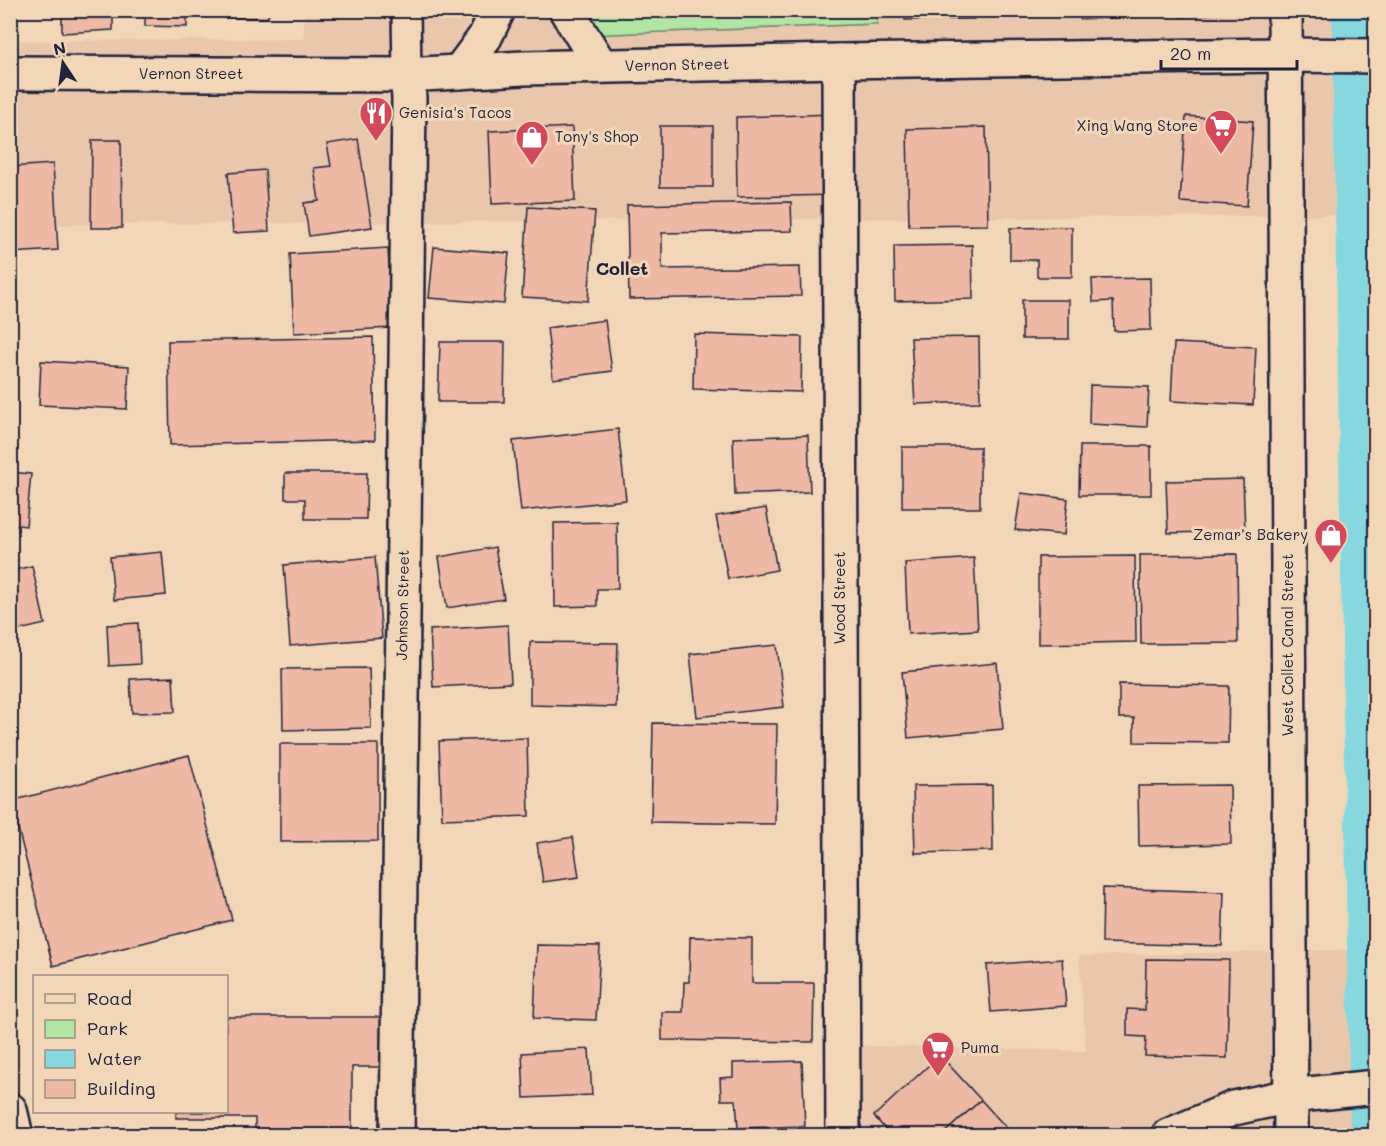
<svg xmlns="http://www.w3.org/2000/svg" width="1386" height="1146" font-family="Mali,sans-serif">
  <rect width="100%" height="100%" fill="#f1d7b8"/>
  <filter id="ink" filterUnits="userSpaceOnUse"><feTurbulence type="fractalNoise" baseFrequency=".0167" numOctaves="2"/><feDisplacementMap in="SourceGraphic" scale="12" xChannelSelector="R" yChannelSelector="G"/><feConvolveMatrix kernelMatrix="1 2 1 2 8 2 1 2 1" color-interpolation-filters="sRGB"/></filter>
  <g filter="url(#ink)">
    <g fill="#e8c7ad">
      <path d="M304,10L592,11L588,35L877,24L878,10L1363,11L1366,215L11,225L10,41L304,39Z"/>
      <path d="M1372,949L1374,1135L831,1136L834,1045L1086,1051L1079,956Z"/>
    </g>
    <path fill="#b2e4a4" stroke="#6a8370" stroke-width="1.5" d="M592,11H878L877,24L587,35Z"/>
    <path fill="#86d7de" stroke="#5e8f9d" stroke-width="1.5" d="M1363,11H1376L1375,1136L1374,1135Z"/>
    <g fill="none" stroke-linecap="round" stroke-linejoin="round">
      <path stroke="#86d7de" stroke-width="48" d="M1356,10L1374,1136"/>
    </g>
    <g fill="#edb9a4" stroke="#22223b" stroke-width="1.5">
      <path d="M62,10H113V30L62,33Z"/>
      <path d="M145,10H187V27L145,26Z"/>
      <path d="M207,10H271L267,18L203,17Z"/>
      <path d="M905,10H973L974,19L905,20Z"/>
      <path d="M1081,10H1138L1137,17L1080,19Z"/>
      <path d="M1180,10H1253L1180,17Z"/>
      <path d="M835,114L836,195L737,197L736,117Z"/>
      <path d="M1186,116L1253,121L1247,206L1180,202Z"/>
      <rect x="660" y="126" width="53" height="61"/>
      <path d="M572,127L575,201L492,204L489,131Z"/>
      <path d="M986,127L988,225L909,226L907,129Z"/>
      <path d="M358,139L372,227L309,236L304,203L319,201L314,168L331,166L327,144Z"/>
      <path d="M92,140H121L122,228H91Z"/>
      <path d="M53,164L58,250L10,253V167Z"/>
      <path d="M265,170L269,231L233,233L228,173Z"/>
      <path d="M791,202L792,231L662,233V269L800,267L801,296L629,299L627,205Z"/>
      <path d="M528,207L595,211L588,301L522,297Z"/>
      <path d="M1072,227V277H1037V260H1010V228Z"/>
      <path d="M972,245L973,299L895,301L894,246Z"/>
      <path d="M434,247L509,253L504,304L429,298Z"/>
      <path d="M388,248L392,328L294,333L290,254Z"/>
      <path d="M1150,278L1151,330L1114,331L1113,301L1093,302L1092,279Z"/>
      <rect x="1022" y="300" width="47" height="39"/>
      <path d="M605,320L612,371L553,379L547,328Z"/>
      <path d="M694,334L802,337L801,392L693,389Z"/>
      <path d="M373,337L375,440L170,445L168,341Z"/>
      <path d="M979,337L980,402L915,404L911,338Z"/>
      <path d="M440,342H505L504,402H438Z"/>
      <path d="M1174,343L1256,347L1253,405L1171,401Z"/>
      <path d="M41,361L129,366L127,409L39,405Z"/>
      <path d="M1090,385L1149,387L1147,427L1089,424Z"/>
      <path d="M618,429L626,500L521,511L513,441Z"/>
      <path d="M808,435L810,492L735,495L733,438Z"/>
      <path d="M1080,446H1151V495H1079Z"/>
      <rect x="902" y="447" width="78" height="61"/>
      <path d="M10,472L31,474L26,526L10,524Z"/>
      <path d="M285,473H367L366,519H305V499H285Z"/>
      <path d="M1243,479L1245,531L1168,533L1166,481Z"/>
      <path d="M1021,493L1068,499L1064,535L1015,530Z"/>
      <path d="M766,508L777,570L728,579L716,516Z"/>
      <path d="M617,522L618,589H597V606L555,607L554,523Z"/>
      <path d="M495,547L504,599L447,608L439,557Z"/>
      <path d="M162,552L166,595L114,600L110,557Z"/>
      <path d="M1237,554L1238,643L1141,644L1140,555Z"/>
      <path d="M1135,556L1136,642L1038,644V557Z"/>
      <path d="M375,557L382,638L290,646L284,565Z"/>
      <path d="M974,558L978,630L908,634L905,563Z"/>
      <path d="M32,566L45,624L11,632L12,643H10V571Z"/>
      <path d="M138,623L140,664L109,666L107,625Z"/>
      <path d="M508,625L511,683L433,687L430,630Z"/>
      <path d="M530,642L618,643L616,707L530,705Z"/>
      <path d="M777,645L784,707L697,717L690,654Z"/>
      <path d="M997,663L1003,729L908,738L902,672Z"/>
      <path d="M369,668L371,728L283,730L282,669Z"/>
      <path d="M173,677L175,712L132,713L130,679Z"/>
      <path d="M1119,684L1229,686L1228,743L1134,742V718H1119Z"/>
      <path d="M653,723L777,724L775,824L651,822Z"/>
      <path d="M527,738L529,816L442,819L439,741Z"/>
      <path d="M280,744H378V841L280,842Z"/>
      <path d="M189,755L232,920L53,966L11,801Z"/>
      <path d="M992,785L993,851L915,853L913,786Z"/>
      <path d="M1230,785L1231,844L1139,846L1138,786Z"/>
      <path d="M573,837L579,877L543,882L537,843Z"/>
      <path d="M1103,888L1224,892L1222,946L1102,943Z"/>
      <path d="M690,937L752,938V983H814L813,1042L662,1040V1012H683L684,982H689Z"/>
      <path d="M537,945L600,946L596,1020L534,1018Z"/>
      <path d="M1062,959L1066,1006L991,1012L987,965Z"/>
      <path d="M1146,959L1229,960L1227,1058L1145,1056L1146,1037L1127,1036V1009L1145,1010Z"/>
      <path d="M226,1017H394V1067H352V1136H255V1118H176V1112H226Z"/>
      <path d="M589,1049L592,1095L524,1098L522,1053Z"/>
      <path d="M940,1055L981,1100L941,1136H891L874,1116Z"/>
      <path d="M802,1061L805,1126L738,1128L736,1100H721L720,1078L733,1077V1063Z"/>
      <path d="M981,1100L1014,1136H941Z"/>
      <path d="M780,1130V1136H737V1132Z"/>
    </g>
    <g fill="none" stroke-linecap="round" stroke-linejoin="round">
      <defs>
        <path id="service" d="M406,10L407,75"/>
        <g id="minor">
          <path d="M839,61L843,1136"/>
          <path d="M10,1110L16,1136"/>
          <path d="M397,1136L409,98L407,75"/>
        </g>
        <path id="tertiary" d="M1285,10L1291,1136"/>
        <g id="secondary">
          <path d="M566,10L601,66"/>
          <path d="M459,72L485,37L498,10"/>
          <path d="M10,73L407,75L523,68L839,61L1285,55L1376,56"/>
          <path d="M1168,1136L1234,1108L1290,1096L1376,1087"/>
        </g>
      </defs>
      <use href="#service" stroke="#22223b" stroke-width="32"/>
      <use href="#minor" stroke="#22223b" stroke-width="38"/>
      <use href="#tertiary" stroke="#22223b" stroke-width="38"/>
      <use href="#secondary" stroke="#22223b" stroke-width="38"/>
      <use href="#service" stroke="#f1d7b8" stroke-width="27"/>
      <use href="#minor" stroke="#f1d7b8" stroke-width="33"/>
      <use href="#tertiary" stroke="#f1d7b8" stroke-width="33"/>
      <use href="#secondary" stroke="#f1d7b8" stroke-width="33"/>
    </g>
  </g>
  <defs>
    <symbol id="restaurant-pin" viewBox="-11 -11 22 30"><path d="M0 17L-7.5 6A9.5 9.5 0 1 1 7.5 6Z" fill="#d1495b" stroke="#f1d7b8"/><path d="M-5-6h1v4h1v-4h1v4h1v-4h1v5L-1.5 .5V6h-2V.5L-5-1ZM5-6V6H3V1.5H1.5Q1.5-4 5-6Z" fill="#fff"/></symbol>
    <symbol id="supermarket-pin" viewBox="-11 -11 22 30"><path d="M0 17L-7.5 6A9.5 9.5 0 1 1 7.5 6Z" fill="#d1495b" stroke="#f1d7b8"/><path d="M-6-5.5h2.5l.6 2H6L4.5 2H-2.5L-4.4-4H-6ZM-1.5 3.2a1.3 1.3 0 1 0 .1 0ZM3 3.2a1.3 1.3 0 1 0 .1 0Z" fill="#fff"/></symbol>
    <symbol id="shop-pin" viewBox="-11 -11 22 30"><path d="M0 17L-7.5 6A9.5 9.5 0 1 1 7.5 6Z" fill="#d1495b" stroke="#f1d7b8"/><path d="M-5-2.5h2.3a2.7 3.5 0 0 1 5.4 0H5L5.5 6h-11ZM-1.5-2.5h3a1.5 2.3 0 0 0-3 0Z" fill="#fff"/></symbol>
  </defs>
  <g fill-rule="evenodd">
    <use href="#restaurant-pin" x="357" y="94" width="38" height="52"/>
    <use href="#supermarket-pin" x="1202" y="107" width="38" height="52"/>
    <use href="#shop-pin" x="513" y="118" width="38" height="52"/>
    <use href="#shop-pin" x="1312" y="516" width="38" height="52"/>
    <use href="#supermarket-pin" x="919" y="1029" width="38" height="52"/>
  </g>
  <g text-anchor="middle" stroke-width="6" stroke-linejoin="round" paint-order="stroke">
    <g font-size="15" fill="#22223b" stroke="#f1d7b8">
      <text transform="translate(677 65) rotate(-1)" y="5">Vernon Street</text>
      <text x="191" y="79">Vernon Street</text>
      <text transform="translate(840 598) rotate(-90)" y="5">Wood Street</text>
      <text transform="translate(403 605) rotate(-89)" y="5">Johnson Street</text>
      <text transform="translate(1288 645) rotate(-90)" y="5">West Collet Canal Street</text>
    </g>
    <g font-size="15" fill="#22223b" stroke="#f1d7b8" text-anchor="start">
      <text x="399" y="118">Genisia's Tacos</text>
      <text x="1198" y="131" text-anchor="end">Xing Wang Store</text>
      <text x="555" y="142">Tony's Shop</text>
      <text x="1308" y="540" text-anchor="end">Zemar's Bakery</text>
      <text x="961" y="1053">Puma</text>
    </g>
    <g font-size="18" font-weight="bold" fill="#22223b" stroke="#f1d7b8">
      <text x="622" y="275">Collet</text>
    </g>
  </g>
  <rect width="1386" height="1146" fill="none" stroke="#f1d7b8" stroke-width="36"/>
  <rect x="18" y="18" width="1350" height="1110" fill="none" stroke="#22223b" stroke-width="2" filter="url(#ink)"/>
  <rect x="33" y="975" width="195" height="138" fill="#f1d7b8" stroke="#9e8f86" stroke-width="1.5"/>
  <rect x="45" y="994" width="30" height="9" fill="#f1d7b8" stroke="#9e8f86" stroke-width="1.5"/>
  <text x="87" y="1005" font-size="18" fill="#22223b">Road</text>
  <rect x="45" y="1020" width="30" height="18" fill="#b2e4a4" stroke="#9e8f86" stroke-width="1.5"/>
  <text x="87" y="1035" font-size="18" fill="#22223b">Park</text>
  <rect x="45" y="1050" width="30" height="18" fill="#86d7de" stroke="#9e8f86" stroke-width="1.5"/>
  <text x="87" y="1065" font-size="18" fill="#22223b">Water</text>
  <rect x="45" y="1080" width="30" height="18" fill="#edb9a4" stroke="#9e8f86" stroke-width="1.5"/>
  <text x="87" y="1095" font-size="18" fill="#22223b">Building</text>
  <g transform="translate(63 63) rotate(347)" stroke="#f1d7b8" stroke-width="4.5" paint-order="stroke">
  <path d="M0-4.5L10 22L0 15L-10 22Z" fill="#22223b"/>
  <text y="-9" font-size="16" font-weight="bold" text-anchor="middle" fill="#22223b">N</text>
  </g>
  <path d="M1161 60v9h136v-9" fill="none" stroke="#22223b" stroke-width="3"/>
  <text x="1170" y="60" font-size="18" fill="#22223b" stroke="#f1d7b8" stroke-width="4.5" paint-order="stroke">20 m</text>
</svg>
